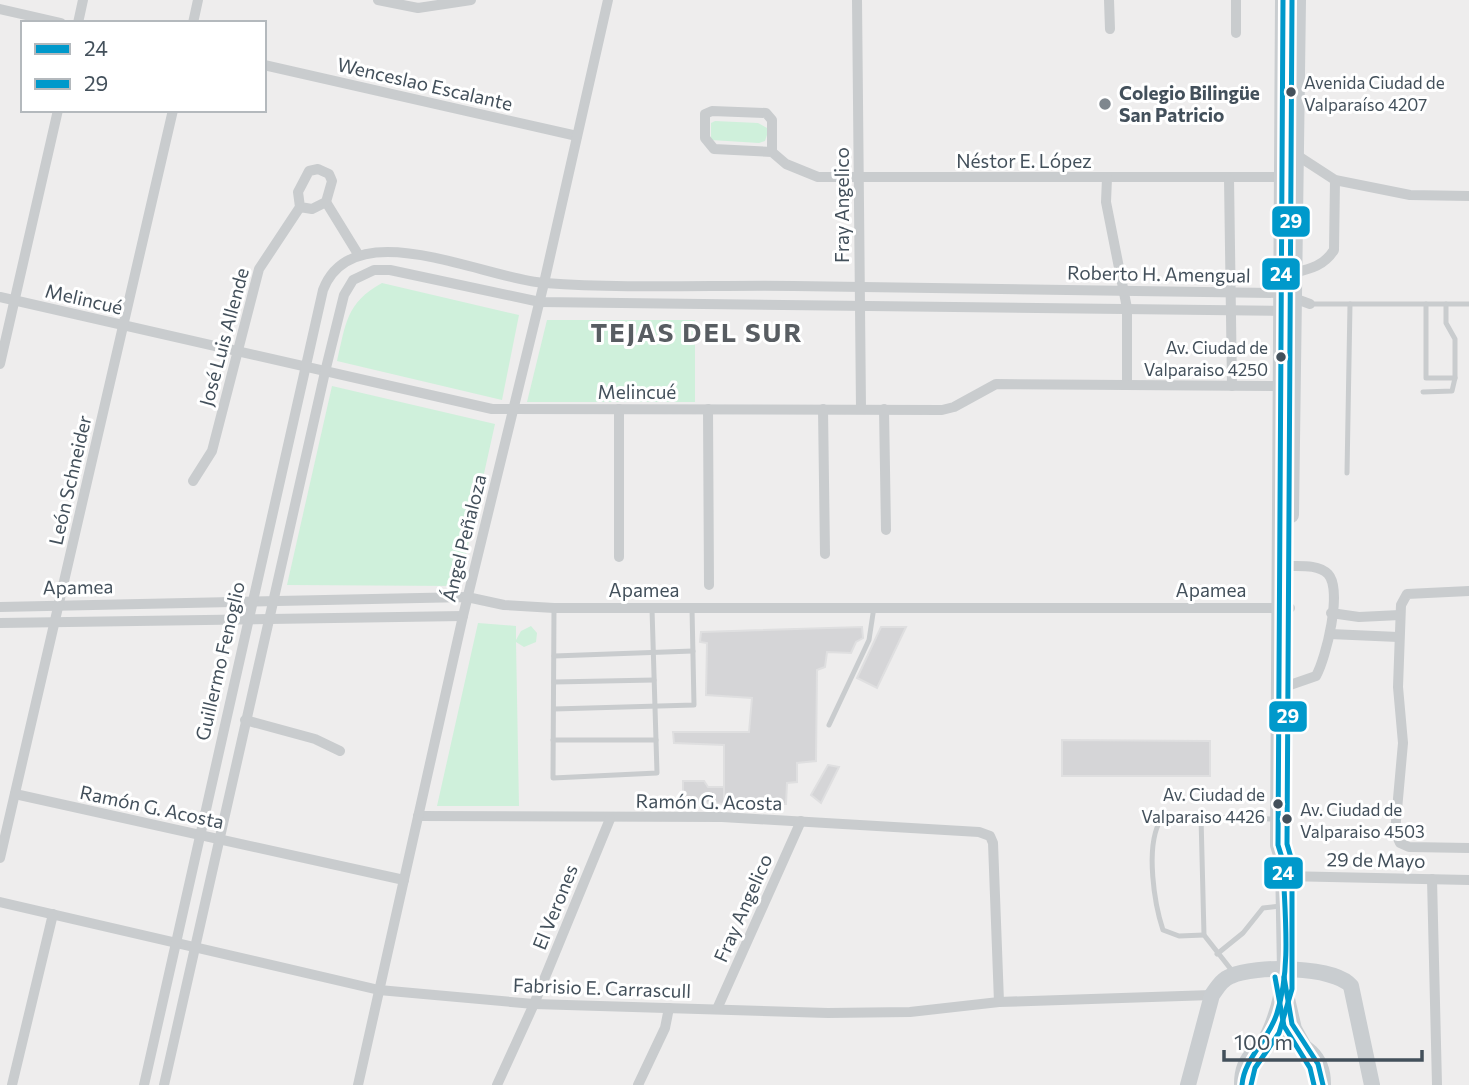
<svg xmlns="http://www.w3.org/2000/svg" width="1469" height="1085" font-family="Commissioner,sans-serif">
  <rect width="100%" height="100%" fill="#eeeded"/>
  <g fill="#cff0db">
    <path d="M715,121L758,123L769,129L765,141L759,143L711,140V123Z"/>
    <path d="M382,283L519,315L502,400L337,361C346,323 346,303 382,283Z"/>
    <path d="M547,320H695V402H527Z"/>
    <path d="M332,386L495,424L459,586L287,585Z"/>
    <path d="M478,623L516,626V640L521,631L531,626L537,633L536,642L524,647L516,642L519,806H437Z"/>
  </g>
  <g fill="#d5d5d7" stroke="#dfdfe0" stroke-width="2">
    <path d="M862,627L863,638L856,642L851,653L827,652L825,667L817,670L816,761L797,763V782L787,783L786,804H724V745L674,743L673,732H749L752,698L706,695L707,643L700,642L701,632Z"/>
    <path d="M881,627H906L877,688L857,678Z"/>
    <path d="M1062,740L1210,741V776H1062Z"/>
    <path d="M828,765L839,767L821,803L811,795Z"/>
    <path d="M683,781H704L708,787H724V804L683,801Z"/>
  </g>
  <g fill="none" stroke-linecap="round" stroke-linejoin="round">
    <g stroke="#c9ccce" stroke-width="5">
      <path d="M1310,304H1469"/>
      <path d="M1426,304V378H1455V339L1446,323V304"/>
      <path d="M1423,392L1452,391L1455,378"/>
      <path d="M1347,473L1350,304"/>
      <path d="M554,608L553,778L657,773L652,609"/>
      <path d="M554,656L693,651"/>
      <path d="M554,682L654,680"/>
      <path d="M554,709L694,705L692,608"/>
      <path d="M829,725L869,640L874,607"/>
      <path d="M553,740H656"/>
      <path d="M1201,817L1159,823C1146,849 1154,903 1163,930L1179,936L1204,935"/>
      <path d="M1217,954L1243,933L1263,908L1280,906"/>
      <path d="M1233,972L1204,935L1201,817L1275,819"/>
    </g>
    <g stroke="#c9ccce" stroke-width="10">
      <path d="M378,0L418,8L471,0"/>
      <path d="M857,0L861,409"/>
      <path d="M1109,0L1110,29"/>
      <path d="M1236,0V33"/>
      <path d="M0,9L61,23"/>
      <path d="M78,23L83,0"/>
      <path d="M193,23L198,0"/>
      <path d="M264,65L577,136"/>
      <path d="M772,152V120L766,113L712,111L705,114V138L714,149L772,152L786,164L818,177H1283"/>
      <path d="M1295,154L1335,180L1410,195L1469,196"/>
      <path d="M1107,178L1106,202L1127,308V385"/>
      <path d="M1229,178L1232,386"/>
      <path d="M326,202L358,254"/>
      <path d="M1293,273C1310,269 1324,266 1334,250L1335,180"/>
      <path d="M0,297L492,409L942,410L954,407L996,384L1280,386"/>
      <path d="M0,364L58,110"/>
      <path d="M619,409V557"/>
      <path d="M708,409L709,585"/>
      <path d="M823,409L825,554"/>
      <path d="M884,409L886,530"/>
      <path d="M193,481L212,451L259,269L300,207L298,192L309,171L318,169L329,174L332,181L326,202L312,209L300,207"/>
      <path d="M1469,591L1407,594L1401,605L1398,687L1403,743L1395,832L1400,843L1409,847L1469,848"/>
      <path d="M0,607L467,597L504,605L554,608H1290"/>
      <path d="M1331,613L1359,617L1400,615"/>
      <path d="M0,623L463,616"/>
      <path d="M1330,634L1398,637"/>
      <path d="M1279,685H1290L1316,676C1326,658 1343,590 1328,574C1319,565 1303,566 1291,566L1280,574"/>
      <path d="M245,720L315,739L340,751"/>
      <path d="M15,794L404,880"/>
      <path d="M418,816L722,817L979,832L990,836L993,843L999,1002"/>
      <path d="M0,858L173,110"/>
      <path d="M1283,876L1469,880"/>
      <path d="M1432,879L1437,1085"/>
      <path d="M0,902L379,990L534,1004L828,1013L910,1012L999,1002L1212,995"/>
      <path d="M717,1009L801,821"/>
      <path d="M12,1085L53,914"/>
      <path d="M144,1085L323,290C353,211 484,279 545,283C627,289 711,285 794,286C956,289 1118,291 1280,293L1310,304"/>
      <path d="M164,1085L325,372L344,295L353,280L374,270H390L540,302L1287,311"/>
      <path d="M358,1085L463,616L544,283L608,0"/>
      <path d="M497,1085L534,1004L610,819"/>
      <path d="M638,1085L665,1028L669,1008"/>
    </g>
    <g stroke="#c9cdd0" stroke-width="16">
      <path d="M1291,515L1298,0"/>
      <path d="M1284,986L1294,1029L1304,1047"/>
      <path d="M1262,1046C1275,1025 1283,995 1285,971L1283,861L1278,845L1283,0"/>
      <path d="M1188,1085L1212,995C1217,988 1222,979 1231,976C1254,965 1335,966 1351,986L1372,1085"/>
      <path d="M1242,1085C1241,1026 1324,1027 1323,1085"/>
    </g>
    <defs>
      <g id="bus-1">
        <path d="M1284,977L1292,1024L1318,1064L1323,1085"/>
        <path d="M1242,1085C1244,1058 1269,1040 1277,1013C1292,965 1284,910 1283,861L1278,845L1283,0"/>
      </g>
      <g id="bus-2">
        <path d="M1275,977L1284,1026L1310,1068L1314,1085"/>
        <path d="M1251,1085L1255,1068L1279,1033L1292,989V861L1287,844L1292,0"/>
      </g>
    </defs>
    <use href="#bus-1" stroke="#fff" stroke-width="10"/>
    <use href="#bus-2" stroke="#fff" stroke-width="10"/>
    <use href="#bus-1" stroke="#0099cb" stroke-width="5"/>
    <use href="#bus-2" stroke="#0099cb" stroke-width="5"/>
  </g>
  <g fill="#43505b" stroke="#fff" stroke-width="2.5">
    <circle cx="1291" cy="92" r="6"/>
    <circle cx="1281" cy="357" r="6"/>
    <circle cx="1278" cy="804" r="6"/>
    <circle cx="1287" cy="819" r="6"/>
  </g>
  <circle fill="#7f878e" stroke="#fff" stroke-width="2.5" cx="1105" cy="104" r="7"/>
  <g text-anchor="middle" stroke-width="6" stroke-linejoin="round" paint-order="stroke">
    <g font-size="17" fill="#43505b" stroke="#fff" text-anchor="start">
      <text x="1304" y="89">Avenida Ciudad de<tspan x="1304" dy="22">Valparaíso 4207</tspan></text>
      <text x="1268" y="354" text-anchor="end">Av. Ciudad de<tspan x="1268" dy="22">Valparaiso 4250</tspan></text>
      <text x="1265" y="801" text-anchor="end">Av. Ciudad de<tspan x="1265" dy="22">Valparaiso 4426</tspan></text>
      <text x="1300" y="816">Av. Ciudad de<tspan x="1300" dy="22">Valparaiso 4503</tspan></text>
    </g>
    <g font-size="19" fill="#43505b" stroke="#fff">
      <text transform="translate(425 84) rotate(13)" y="7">Wenceslao Escalante</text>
      <text x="1024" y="168">Néstor E. López</text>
      <text transform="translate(842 205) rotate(-90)" y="7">Fray Angelico</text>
      <text transform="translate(1159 274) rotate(1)" y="7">Roberto H. Amengual</text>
      <text transform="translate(84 299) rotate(13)" y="7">Melincué</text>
      <text transform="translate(224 337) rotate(-75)" y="7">José Luis Allende</text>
      <text x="637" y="399">Melincué</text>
      <text transform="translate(70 480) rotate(-77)" y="7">León Schneider</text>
      <text transform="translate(464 538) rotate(-76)" y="7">Ángel Peñaloza</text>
      <text transform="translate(78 587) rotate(-1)" y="7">Apamea</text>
      <text x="644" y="597">Apamea</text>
      <text x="1211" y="597">Apamea</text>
      <text transform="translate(220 661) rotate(-77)" y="7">Guillermo Fenoglio</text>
      <text transform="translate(709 802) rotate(1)" y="7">Ramón G. Acosta</text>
      <text transform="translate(152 807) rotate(12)" y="7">Ramón G. Acosta</text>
      <text transform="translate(1376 860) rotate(1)" y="7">29 de Mayo</text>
      <text transform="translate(555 907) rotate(-68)" y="7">El Verones</text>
      <text transform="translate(743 908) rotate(-66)" y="7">Fray Angelico</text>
      <text transform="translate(602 988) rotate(2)" y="7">Fabrisio E. Carrascull</text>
    </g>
    <g font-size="19" font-weight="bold" fill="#43505b" stroke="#fff" text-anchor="start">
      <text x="1119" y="100">Colegio Bilingüe<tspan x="1119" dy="22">San Patricio</tspan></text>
    </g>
    <g font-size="26" font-weight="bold" letter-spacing="2" fill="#585d62" stroke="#fff">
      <text x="697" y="342">TEJAS DEL SUR</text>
    </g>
  </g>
  <g stroke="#fff" stroke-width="2.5">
    <rect x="1271" y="205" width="40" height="33" rx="7" fill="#0099cb"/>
    <rect x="1261" y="257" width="40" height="34" rx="7" fill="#0099cb"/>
    <rect x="1268" y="700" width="40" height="33" rx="7" fill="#0099cb"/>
    <rect x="1263" y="856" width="41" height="34" rx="7" fill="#0099cb"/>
  </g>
  <g font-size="19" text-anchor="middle" font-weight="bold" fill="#fff">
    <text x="1291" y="228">29</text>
    <text x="1281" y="281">24</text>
    <text x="1288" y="723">29</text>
    <text x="1283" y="880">24</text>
  </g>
  <rect x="21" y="21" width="245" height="91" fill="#ffffff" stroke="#b4b9bd" stroke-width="2"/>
  <rect x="35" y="44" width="35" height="10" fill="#0099cb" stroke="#b4b9bd" stroke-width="2"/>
  <text x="84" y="56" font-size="21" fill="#43505b">24</text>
  <rect x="35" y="79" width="35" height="10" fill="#0099cb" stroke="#b4b9bd" stroke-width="2"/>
  <text x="84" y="91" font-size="21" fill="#43505b">29</text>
  <path d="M1224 1050v10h198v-10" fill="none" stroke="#43505b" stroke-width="3.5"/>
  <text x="1234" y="1050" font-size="21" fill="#43505b" stroke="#ffffff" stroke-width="5" paint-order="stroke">100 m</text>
</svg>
